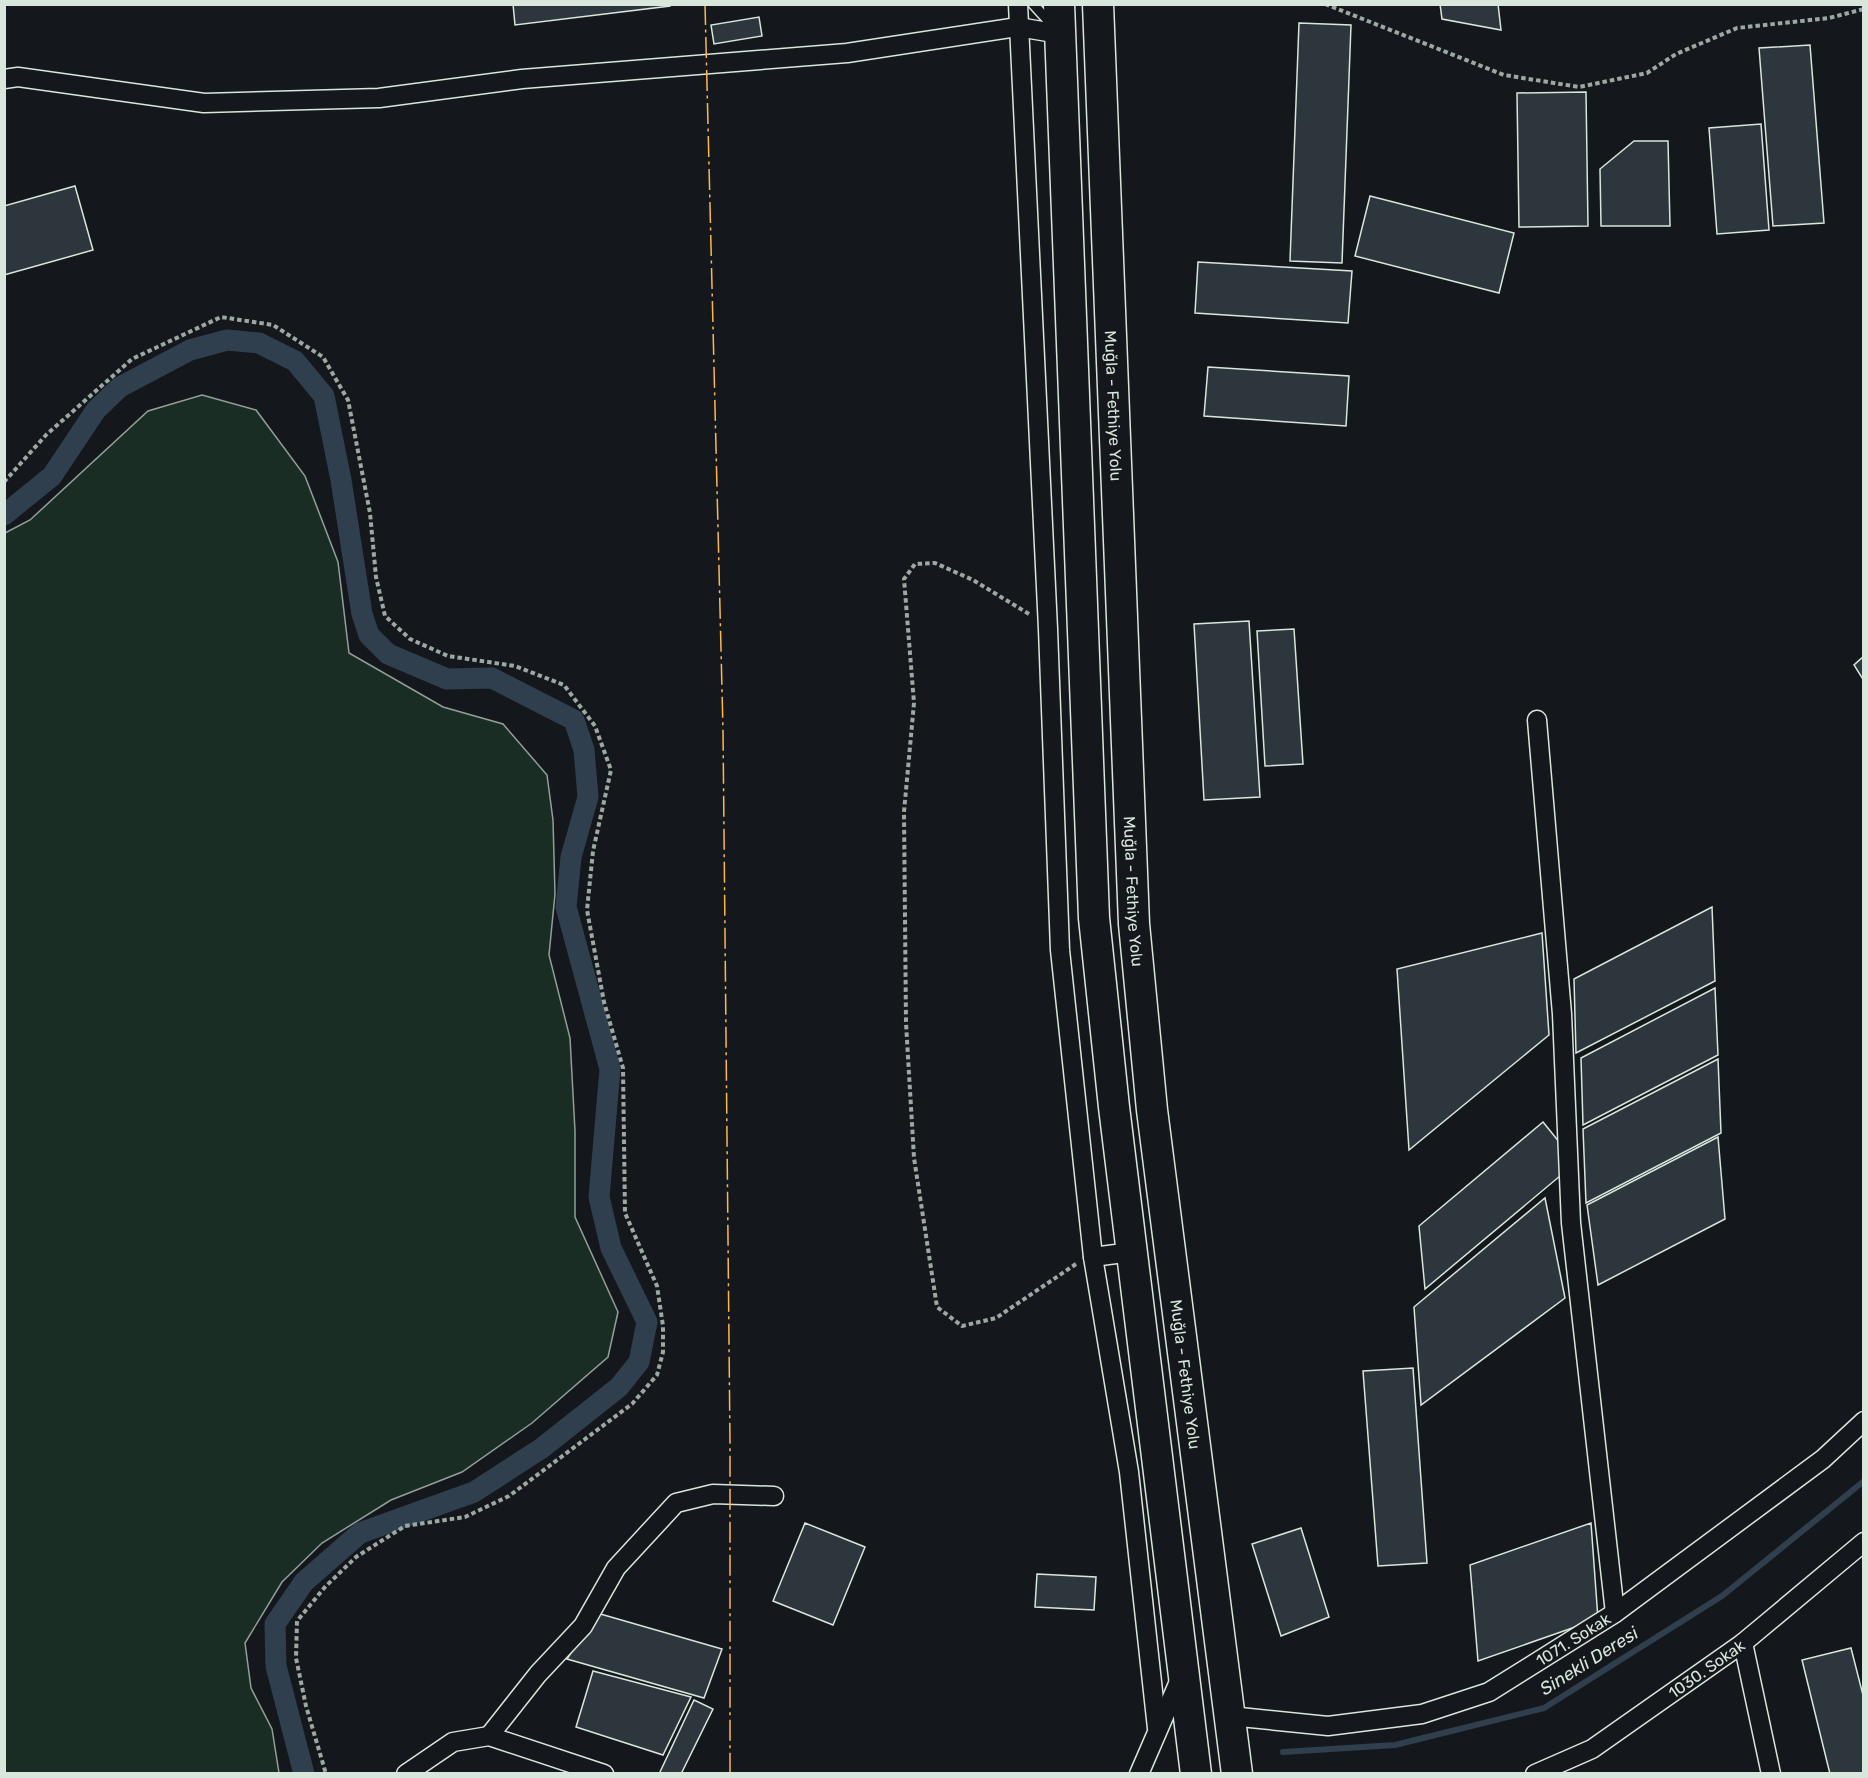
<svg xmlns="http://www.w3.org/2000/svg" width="1868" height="1778" font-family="Rubik,sans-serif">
  <rect width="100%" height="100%" fill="#14181c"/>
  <path fill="#1a2d24" stroke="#939e99" stroke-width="1.5" d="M202,395L256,410L305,476L338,562L349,653L443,707L503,724L547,775L553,820L555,894L549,955L570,1038L575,1131V1217L618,1312L608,1357L532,1423L462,1472L391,1500L322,1543L282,1582L245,1643L251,1688L272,1729L279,1773H5V533L30,520L148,411Z"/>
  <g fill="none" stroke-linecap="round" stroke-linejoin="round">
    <path stroke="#2f3f4d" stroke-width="6" d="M1283,1752L1395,1745L1544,1708L1722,1596L1864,1481"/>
    <path stroke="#2f3f4d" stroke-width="21" d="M4,515L52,476L96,410L120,387L190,350L227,340L259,343L295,361L324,396L341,480L362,614L369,635L388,654L447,679L492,678L574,720L584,750L588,797L571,857L566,907L610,1069L599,1197L611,1248L647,1322L639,1362L619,1387L542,1448L474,1492L360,1533L304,1582L275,1624L276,1666L304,1774"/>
  </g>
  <g fill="#2c363c" stroke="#d8e6dc" stroke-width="1.5">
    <path d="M513,4H670V6L515,25Z"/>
    <path d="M1440,4H1498L1501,30L1442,19Z"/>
    <path d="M759,17L762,36L714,44L711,25Z"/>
    <path d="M1299,23L1351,25L1342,263L1290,261Z"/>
    <path d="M1810,45L1824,223L1773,226L1759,48Z"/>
    <path d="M1586,92L1588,226L1519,227L1517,93Z"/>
    <path d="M1761,124L1769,230L1717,234L1709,128Z"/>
    <path d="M1634,141H1668L1670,226H1601L1600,169Z"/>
    <path d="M75,186L93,250L4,275V206Z"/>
    <path d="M1370,196L1514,233L1499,293L1355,256Z"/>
    <path d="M1198,262L1352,271L1348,323L1195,313Z"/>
    <path d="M1208,367L1349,376L1346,426L1204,416Z"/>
    <path d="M1249,621L1260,797L1204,800L1194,624Z"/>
    <path d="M1294,629L1303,764L1265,766L1257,631Z"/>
    <path d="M1864,656V681L1854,665Z"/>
    <path d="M1712,907L1715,981L1576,1053L1574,979Z"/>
    <path d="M1542,933L1549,1035L1409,1150L1397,969Z"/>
    <path d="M1715,988L1718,1055L1583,1125L1581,1058Z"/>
    <path d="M1718,1059L1721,1133L1586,1203L1583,1129Z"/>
    <path d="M1543,1122L1560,1143V1176L1425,1289L1419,1226Z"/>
    <path d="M1718,1137L1725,1219L1598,1285L1587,1205Z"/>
    <path d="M1545,1198L1565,1298L1421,1405L1414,1307Z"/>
    <path d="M1413,1368L1427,1563L1378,1566L1363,1371Z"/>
    <path d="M805,1523L865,1547L833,1625L773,1601Z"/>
    <path d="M1591,1523L1598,1619L1478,1661L1470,1565Z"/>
    <path d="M1301,1528L1329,1617L1281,1636L1252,1544Z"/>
    <path d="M1037,1574L1096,1577L1094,1610L1035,1607Z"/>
    <path d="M597,1613L722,1649L704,1698L567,1659Z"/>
    <path d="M1851,1648L1864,1699V1774H1830L1802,1660Z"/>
    <path d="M593,1671L691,1697L663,1755L576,1727Z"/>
    <path d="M694,1700L713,1709L681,1774H663L660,1772Z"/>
  </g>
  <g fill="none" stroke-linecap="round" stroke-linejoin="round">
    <defs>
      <path id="service" d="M1033,4L1052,25"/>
      <g id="minor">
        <path d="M1018,4L1048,629L1060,950L1093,1257L1129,1472L1157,1728"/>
        <path d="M4,79L18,77L204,103L379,98L522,79L847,53L1018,27L1060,34"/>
        <path d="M1537,720L1562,1014L1571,1223L1615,1613"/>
        <path d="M1093,1257L1131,1252"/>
        <path d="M1743,1643L1771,1774"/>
        <path id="s1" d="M1230,1716L1328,1726L1422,1714L1489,1692L1615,1613L1823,1459L1864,1421"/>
        <path d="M489,1736L538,1674L583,1626L616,1568L676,1503L713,1494L774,1496"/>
        <path d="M406,1774L453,1742L489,1736L604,1774"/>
        <path d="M1139,1774L1181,1677"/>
        <path id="s2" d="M1535,1774L1592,1749L1743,1643L1864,1542"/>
      </g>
      <g id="trunk">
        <path d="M1059,4L1094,918L1114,1107L1196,1774"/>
        <path id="s3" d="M1098,4L1134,924L1152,1110L1237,1774"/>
      </g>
    </defs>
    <use href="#service" stroke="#d8e6dc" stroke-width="12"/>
    <use href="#minor" stroke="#d8e6dc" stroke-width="21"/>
    <use href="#trunk" stroke="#d8e6dc" stroke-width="33"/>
    <g stroke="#9da8a2" stroke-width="4" stroke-dasharray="4.5 3" stroke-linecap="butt">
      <path d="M1325,4L1504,75L1579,87L1647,73L1676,54L1737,28L1829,18L1864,9"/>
      <path d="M4,482L46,435L132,359L221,317L273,325L323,357L348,400L370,513L376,577L385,616L410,639L448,656L515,666L564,685L595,726L611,770L593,851L587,910L604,1002L623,1068L625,1213L657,1286L663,1326V1352L657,1375L632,1404L509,1496L465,1517L405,1526L356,1557L325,1587L297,1621L296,1658L306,1706L326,1774"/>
      <path d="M1029,614L973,580L935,563L915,564L904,579L914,703L904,812L906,1023L914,1158L937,1307L962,1326L996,1318L1076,1264"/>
    </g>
    <use href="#service" stroke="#14181c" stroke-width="9"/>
    <use href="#minor" stroke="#14181c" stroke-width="18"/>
    <use href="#trunk" stroke="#14181c" stroke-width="30"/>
    <path stroke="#ffb74d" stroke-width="1.5" stroke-dasharray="21 4.5 3 4.5" stroke-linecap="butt" d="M705,4L723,730L730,1443V1774"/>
  </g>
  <g text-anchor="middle" stroke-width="4.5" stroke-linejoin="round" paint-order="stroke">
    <g font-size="16" fill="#d8e6dc" stroke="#14181c">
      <text dy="6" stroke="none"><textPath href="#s3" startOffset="402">Muğla - Fethiye Yolu</textPath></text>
      <text dy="6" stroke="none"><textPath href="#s3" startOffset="888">Muğla - Fethiye Yolu</textPath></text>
      <text dy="6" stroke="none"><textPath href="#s3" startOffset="1374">Muğla - Fethiye Yolu</textPath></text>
      <text dy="6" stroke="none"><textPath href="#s1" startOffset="363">1071. Sokak</textPath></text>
      <text dy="6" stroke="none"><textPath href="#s2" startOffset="202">1030. Sokak</textPath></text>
    </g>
    <g font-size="18" font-style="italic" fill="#d8e6dc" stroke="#14181c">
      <text transform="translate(1589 1661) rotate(-32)" y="6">Sinekli Deresi</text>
    </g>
  </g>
  <rect width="1868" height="1778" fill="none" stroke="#d8e6dc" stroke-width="12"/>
</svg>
